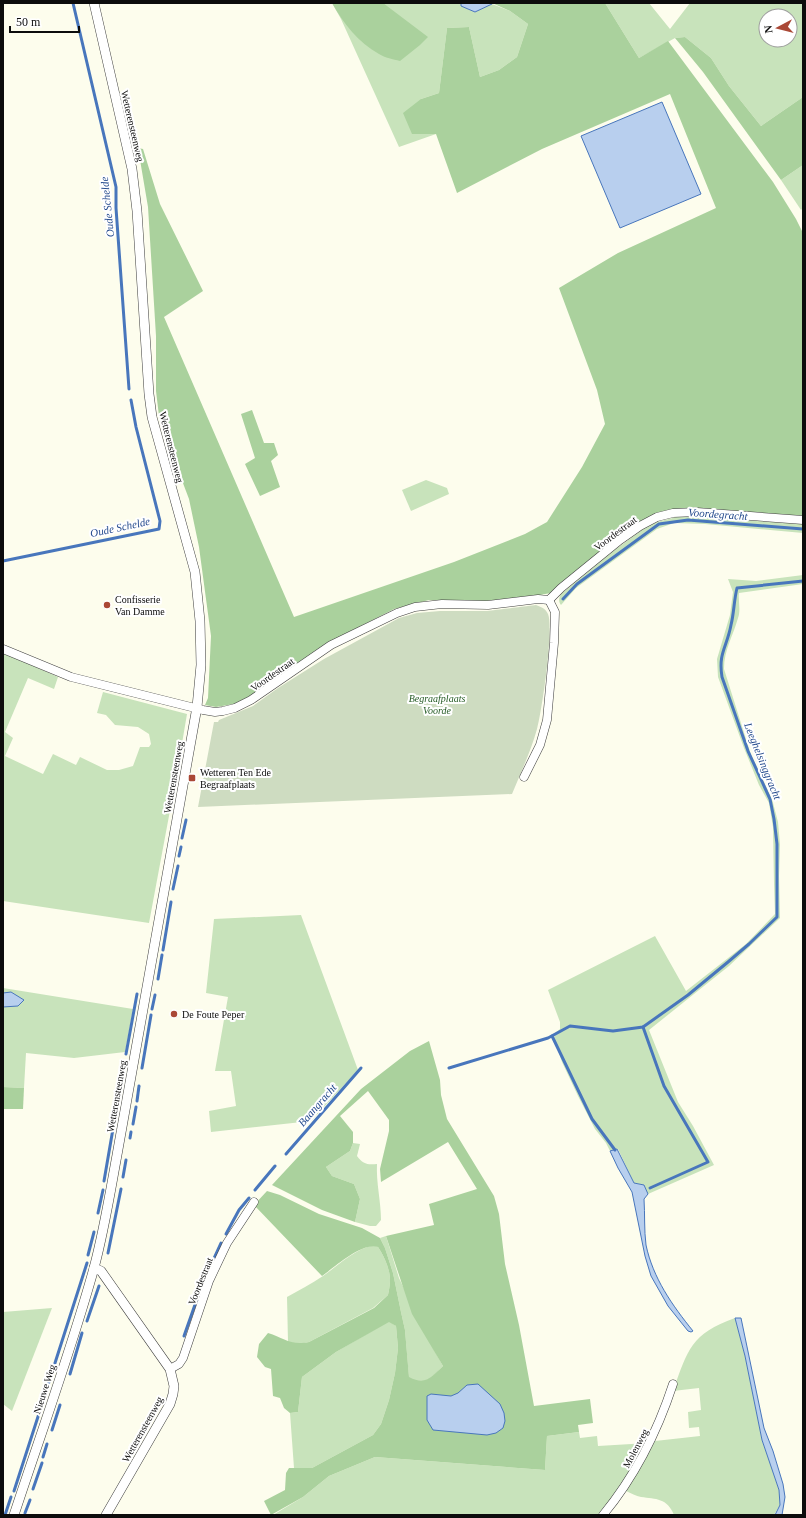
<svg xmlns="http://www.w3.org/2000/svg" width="806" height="1518" font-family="Georgia,serif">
  <rect width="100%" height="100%" fill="#fdfded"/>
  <g fill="#c8e3bb" fill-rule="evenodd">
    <path d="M332,3H461V6L475,12L492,4L510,11L528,24L517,57L499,70L480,77L469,27L447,28L439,93L421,99L436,134L399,147L341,19Z"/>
    <path d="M605,3H649L670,29L690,3H803V97L761,126L729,86L711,58L685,37L675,38L639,58ZM766,16H790V40H766Z"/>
    <path d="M803,165V208L801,210L781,180Z"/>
    <path d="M426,480L447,488L449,494L411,511L402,490Z"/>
    <path d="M680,516L803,524V533L705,524L674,523L657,529L639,542L576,588L561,605C558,601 559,598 561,594L612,552L646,527L657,522Z"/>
    <path d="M803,575V584L739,593C738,601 741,610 738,618C733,636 724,650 724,669L751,755L772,799L778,822L780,845L779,876L780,918L729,966L649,1030L678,1102L693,1126L714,1165L648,1194L644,1185L634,1183L618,1149L610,1151L606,1143L595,1129L578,1096L562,1062L554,1038L555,1033L560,1029V1022L548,990L655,936L686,991L746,944L775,914L774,884L773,827L769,803L759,785L744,748L718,677L717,659L730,615L733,592L728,579L756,581Z"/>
    <path d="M3,652L58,677L54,689L28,678L5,732L13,738L5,756L43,774L53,754L76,765L80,757L107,770H119L133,766L140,747H149L151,744L149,734L138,727L115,725L106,715L97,713L103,692L187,714L177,773L149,923L3,901Z"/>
    <path d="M301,915L358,1070L311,1121L211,1132L209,1111L236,1106L231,1071H215L228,997L206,993L214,919Z"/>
    <path d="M3,988L133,1009L125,1052L74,1058L26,1053L24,1088L3,1087Z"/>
    <path d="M353,1143L360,1144L357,1156C363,1164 367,1165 377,1164C376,1183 381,1201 381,1220L376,1226H370L355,1222L360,1199L354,1184L332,1176L326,1167L350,1151Z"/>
    <path d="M386,1236L399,1278L429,1341L443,1366C431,1377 426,1387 409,1378L405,1330L401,1312L393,1273L385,1248L380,1238Z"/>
    <path d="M374,1245L378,1247C384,1256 390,1269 390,1280C390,1285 389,1290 388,1295L373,1308L309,1342L299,1344L288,1342L287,1297C299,1290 311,1284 323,1276C339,1265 353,1250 374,1245Z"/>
    <path d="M52,1308L12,1411L3,1404V1312Z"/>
    <path d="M735,1318L745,1356L762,1440L779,1490L780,1505L774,1515H674C667,1498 656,1499 641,1497C636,1496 631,1493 626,1491L655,1441L700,1436L699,1427L689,1428L688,1412L701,1410L699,1388L673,1391C688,1349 691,1334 735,1318Z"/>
    <path d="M389,1321L396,1326L398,1348L395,1373L389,1400L381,1424L373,1435L312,1468H294L290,1413L298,1412L302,1377L336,1352Z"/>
    <path d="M579,1432L580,1438L597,1436L598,1446L648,1443L634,1468L599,1515H273L303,1497L329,1476L375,1457L545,1470L547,1436Z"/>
  </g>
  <g fill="#aad19d">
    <path d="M332,3H383L428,37L420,45L400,61C393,59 385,58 379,54C358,42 344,24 332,3Z"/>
    <path d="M492,3H605L639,58L668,41L773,182L796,219L803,233V516L697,508L679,509L652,515L551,593L528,597L474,602L429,600L394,609L330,642L249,697L234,704L216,707L205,705L208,698L211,636L199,547L189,499L164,433L159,416L156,391V336L148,207L138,148L143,149L160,204L203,291L164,317L294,617L454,562L525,534L547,522L582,467L605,424L597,390L559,288L618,253L716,208L670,94L542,149L457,193L436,134H412L403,113L421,99L439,93L447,28L469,27L480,77L499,70L517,57L528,24L510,11Z"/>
    <path d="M685,37L711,58L729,86L761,126L803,97V165L781,180L703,72L675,38Z"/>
    <path d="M252,410L264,443H274L278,455L271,461L280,487L260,496L245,464L255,458L241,414Z"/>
    <path d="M429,1041L440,1080L441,1095L447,1119L494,1196L499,1214L505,1264L519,1325L534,1406L590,1399L593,1423L578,1425L579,1432L547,1436L545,1470L375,1457L329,1476L303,1497L271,1515L264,1501L285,1490L286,1473L289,1468H312L373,1435L381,1424L389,1400L395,1373L398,1348L396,1326L389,1322L336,1352L302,1377L298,1412L290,1413L284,1408L280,1398L273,1396L271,1369L265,1367L257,1357L259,1344L268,1333C284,1338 291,1346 309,1342L374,1308L388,1295C389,1290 390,1285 390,1280C390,1269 384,1256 378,1247C362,1242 335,1267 322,1276L254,1205L267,1191L280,1195L319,1214L362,1228L380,1238L385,1248L393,1273L401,1312L405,1330L409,1377C426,1386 431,1377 443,1366L412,1314L386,1236L434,1225L429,1204L477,1189L448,1142L381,1182L380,1169L389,1131V1120L368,1091L340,1116L353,1132V1143L350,1151L326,1167L332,1176L354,1184L360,1199L355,1222L322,1210L272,1185L361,1089L410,1051Z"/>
    <path d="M3,1087L24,1088L23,1109H3Z"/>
  </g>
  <path fill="#cedcc1" d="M536,605C541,607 545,608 548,614C554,628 542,711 537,729C531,751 521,772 512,794L198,807L214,722H218L219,720L253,706L278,688L324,659L399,618L417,613L440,611H487Z"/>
  <g fill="#b8cfee" stroke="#4876bc">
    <path d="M461,3H492V4L475,12L461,6Z"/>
    <path d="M662,102L701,194L620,228L581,136Z"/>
    <path d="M11,992L24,1000L18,1006L3,1007V993Z"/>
    <path d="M617,1149L634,1183L644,1185L648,1194L644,1199C645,1214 644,1230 646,1245C653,1278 672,1305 693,1331L691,1332L688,1331L668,1306L651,1276L645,1256L632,1192L618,1168L610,1151Z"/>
    <path d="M735,1318H741L764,1428L773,1451L783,1484L785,1497L782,1515H775L780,1505L779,1490L762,1440L745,1356Z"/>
    <path d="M478,1384L500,1404L504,1413L505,1421L503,1428L496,1433L487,1435L433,1430L427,1420V1396L431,1394L451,1396L458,1393L467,1385Z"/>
  </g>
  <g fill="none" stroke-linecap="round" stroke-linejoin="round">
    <g stroke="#4876bc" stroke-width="3">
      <path d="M73,3L116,187V208L129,389"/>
      <path d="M3,561L159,529L160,521L136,427L131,400"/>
      <path d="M563,599L577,584L659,524L688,520L803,529"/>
      <path d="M182,838L186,820"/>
      <path d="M179,856L181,847"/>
      <path d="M173,889L178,866"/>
      <path d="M163,950L171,902"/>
      <path d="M158,979L162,955"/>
      <path d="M152,1009L155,995"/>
      <path d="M643,1027L664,1086L708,1162L650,1188"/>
      <path d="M552,1036L592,1119L615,1150"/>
      <path d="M126,1054L137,994"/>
      <path d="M142,1068L151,1015"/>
      <path d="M449,1068L548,1038L570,1026L613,1031L643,1027L688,995L728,962L749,944L777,917V844L774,819L770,799L748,751L722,677C718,653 727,647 731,625C734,613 734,600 737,588L803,581"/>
      <path d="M137,1101L139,1086"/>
      <path d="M133,1124L136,1107"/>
      <path d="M130,1138L131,1132"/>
      <path d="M286,1154L361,1068"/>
      <path d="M123,1177L126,1160"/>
      <path d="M104,1181L124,1065"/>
      <path d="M255,1190L275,1166"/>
      <path d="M98,1213L103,1190"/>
      <path d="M226,1234L239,1210L249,1198"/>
      <path d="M108,1253L121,1189"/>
      <path d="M88,1255L94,1232"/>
      <path d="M200,1289L221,1243"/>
      <path d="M87,1321L99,1286"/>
      <path d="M184,1336L197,1299"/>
      <path d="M70,1374L82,1333"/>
      <path d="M47,1388L87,1263"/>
      <path d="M52,1430L60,1405"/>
      <path d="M43,1457L47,1444"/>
      <path d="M33,1489L42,1463"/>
      <path d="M14,1491L45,1395"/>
      <path d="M25,1513L30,1500"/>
      <path d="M5,1515L11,1497"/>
    </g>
    <defs>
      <g id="minor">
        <path d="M3,649L71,677L203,710L215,712L223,711L235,708L251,700L331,645L397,613L415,607L442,604L488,605L538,599L549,600L561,588L620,540L640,526L657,517L673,513L697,512L803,520"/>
        <path d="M524,777L540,745L547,720L554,643L555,612L549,600"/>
        <path d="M170,1369L179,1364L183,1358L209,1281L227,1243L254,1202"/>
        <path d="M603,1515C636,1475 657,1433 673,1384"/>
      </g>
      <g id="tertiary">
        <path d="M94,1268L101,1271L170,1369L174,1386L173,1394L170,1404L106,1515"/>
        <path d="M14,1515C41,1433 71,1351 94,1268C104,1231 110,1193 117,1155L197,707L201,665L200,621L195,572L152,417L149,394L137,211L132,169L94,3"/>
      </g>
    </defs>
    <use href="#minor" stroke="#3f3f3f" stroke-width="9"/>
    <use href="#tertiary" stroke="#3f3f3f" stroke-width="10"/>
    <use href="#minor" stroke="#fff" stroke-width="8"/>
    <use href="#tertiary" stroke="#fff" stroke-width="9"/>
  </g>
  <g fill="#aa4836" stroke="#fff" stroke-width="1.5">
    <circle cx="107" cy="605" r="4"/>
    <rect x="188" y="774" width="8" height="8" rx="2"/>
    <circle cx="174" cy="1014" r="4"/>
  </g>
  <g text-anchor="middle" stroke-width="4" stroke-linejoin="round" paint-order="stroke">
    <g font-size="10" fill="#0c0c0c" stroke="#fff">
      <text transform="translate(133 126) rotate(77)" y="4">Wetterensteenweg</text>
      <text transform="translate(172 447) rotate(76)" y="4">Wetterensteenweg</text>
      <text transform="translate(615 533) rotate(-37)" y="4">Voordestraat</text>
      <text transform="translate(272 674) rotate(-35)" y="4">Voordestraat</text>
      <text transform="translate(173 777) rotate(-80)" y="4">Wetterensteenweg</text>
      <text transform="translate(116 1096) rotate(-80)" y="4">Wetterensteenweg</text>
      <text transform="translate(200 1281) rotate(-68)" y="4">Voordestraat</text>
      <text transform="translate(44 1389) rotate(-72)" y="4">Nieuwe Weg</text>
      <text transform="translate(142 1429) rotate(-61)" y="4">Wetterensteenweg</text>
      <text transform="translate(635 1448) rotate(-62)" y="4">Molenweg</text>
    </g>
    <g font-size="10" fill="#0c0c0c" stroke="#fff" text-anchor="start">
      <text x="115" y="603">Confisserie<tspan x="115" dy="12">Van Damme</tspan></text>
      <text x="200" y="776">Wetteren Ten Ede<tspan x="200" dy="12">Begraafplaats</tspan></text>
      <text x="182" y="1018">De Foute Peper</text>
    </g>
    <g font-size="10" font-style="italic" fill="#255b25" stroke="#fff">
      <text x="437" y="702">Begraafplaats<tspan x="437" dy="12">Voorde</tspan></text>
    </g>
    <g font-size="11" font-style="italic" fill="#254b8e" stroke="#fff">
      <text transform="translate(107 207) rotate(-96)" y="4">Oude Schelde</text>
      <text transform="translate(718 514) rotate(4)" y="4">Voordegracht</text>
      <text transform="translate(120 527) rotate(-12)" y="4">Oude Schelde</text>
      <text transform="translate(763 761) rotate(68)" y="4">Leeghelsinggracht</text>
      <text transform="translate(317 1105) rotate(-49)" y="4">Baangracht</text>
    </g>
  </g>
  <rect width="806" height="1518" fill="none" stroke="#0c0c0c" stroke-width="8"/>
  <g transform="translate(778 28) rotate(263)"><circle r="19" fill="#ffffff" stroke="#9e9e9e"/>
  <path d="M0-3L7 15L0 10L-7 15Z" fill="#aa4836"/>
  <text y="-6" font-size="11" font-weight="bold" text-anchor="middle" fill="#0c0c0c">N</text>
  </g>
  <path d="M10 26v6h69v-6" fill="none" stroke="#0c0c0c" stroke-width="2"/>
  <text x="16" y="26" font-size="12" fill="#0c0c0c" stroke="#ffffff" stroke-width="3" paint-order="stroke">50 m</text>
</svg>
